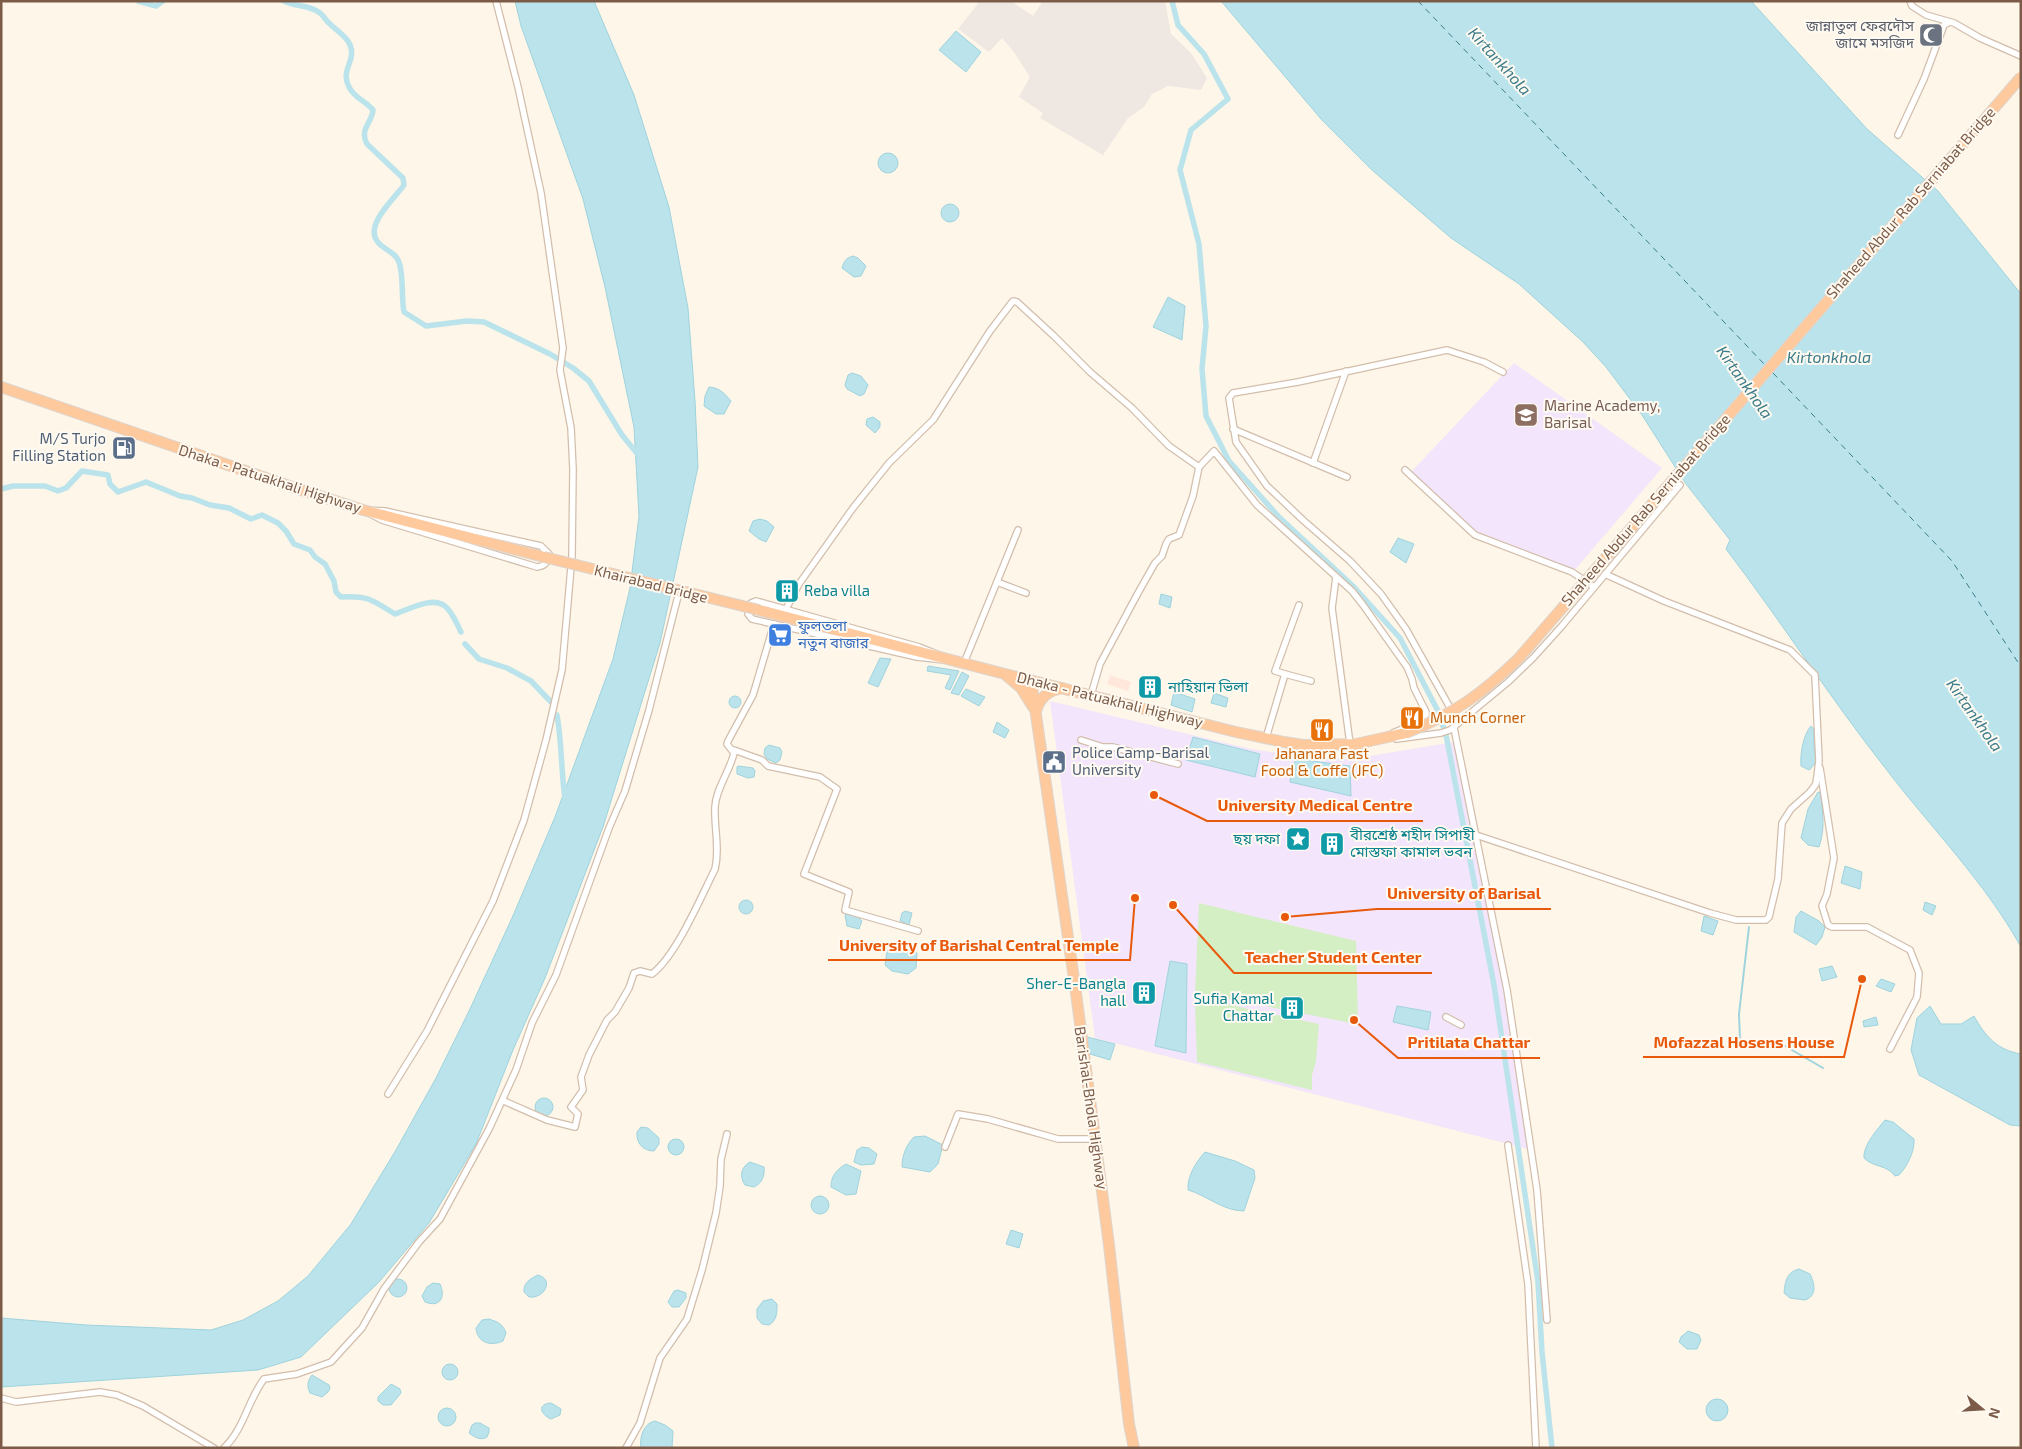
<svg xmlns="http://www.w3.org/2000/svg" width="2022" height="1449" font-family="'Exo 2','Noto Sans Bengali',sans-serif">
  <rect width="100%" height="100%" fill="#fef6e8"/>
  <path fill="#ffe7dc" d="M1110,675L1131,682L1128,691L1107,684Z"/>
  <path fill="#efe8e2" d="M980,1H1011L1033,16L1043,1H1165L1171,34L1191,53L1207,78L1201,90L1168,86L1152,94L1144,107L1128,118L1103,155L1040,118L1043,113L1019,97L1030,77L1014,52L1002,38L989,52L958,29Z"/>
  <g fill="#f3e5fb">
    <path d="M1514,363L1662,468L1574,571L1474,530L1411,472Z"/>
    <path d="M1050,701L1251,749L1271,752L1352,759L1454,742L1504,986L1528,1149L1095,1038Z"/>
  </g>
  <g fill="#d5efc4">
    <path d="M1199,903L1356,941L1358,1018L1356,1024L1195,992Z"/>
    <path d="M1198,998L1319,1024L1316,1062L1312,1075V1090L1197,1062L1195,1005Z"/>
  </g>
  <g fill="#bae3eb" stroke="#9fd3de">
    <path d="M515,1H594L634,95L669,207L688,308L695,401L698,467L660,643L603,827L545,978L513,1050L476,1144L429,1223L379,1282L301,1357L258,1370L1,1387V1318L86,1325L211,1330L243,1320L278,1301L308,1276L351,1224L396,1150L436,1078L469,1011L512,918L555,817L613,659L630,588L639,516L634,427L605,287L583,199L521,26Z"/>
    <path d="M1221,1H1751L1867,129L1938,191L2021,294V947C1985,882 1931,828 1886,769C1830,698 1781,621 1726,549L1730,540L1686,484L1642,415L1606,367L1583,342L1519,284L1451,238L1372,170L1321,119Z"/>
    <path d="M956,31L981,52L966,72L939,50Z"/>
    <circle cx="888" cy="163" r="10"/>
    <circle cx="950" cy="213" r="9"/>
    <path d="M853,256L858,258L866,266L861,276L854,277L842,268C844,261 846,258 853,256Z"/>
    <path d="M1168,297L1185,306L1182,340L1153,327Z"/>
    <path d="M852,373L861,376L868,385L864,394L860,396L847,389L845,385L848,375Z"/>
    <path d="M709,387C720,388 724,393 731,401L724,414H716L704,406L705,396Z"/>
    <path d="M873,417L880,422V427L875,433L866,425L867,419Z"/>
    <path d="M760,519L767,521L774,527L766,542L759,539L749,531L753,521Z"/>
    <path d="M1398,538L1414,544L1406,563L1390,552Z"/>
    <path d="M1161,594L1172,597L1170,608L1159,604Z"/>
    <path d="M880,658L891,659L878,687L868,683Z"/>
    <path d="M928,666L959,671L950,690L945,688L951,675L927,671Z"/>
    <path d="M962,672L969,676L959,695L951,693Z"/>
    <path d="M966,689L985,697L979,706L961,696Z"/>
    <path d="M1174,692L1195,699L1192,712L1171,705Z"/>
    <path d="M1214,693L1228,698L1226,707L1211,703Z"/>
    <circle cx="735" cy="702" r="6"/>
    <path d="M997,722L1009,730L1005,738L993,732Z"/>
    <path d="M1811,726L1814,729C1814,734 1814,741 1814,747C1816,757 1819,762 1809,770L1801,766C1800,754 1803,735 1811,726Z"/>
    <path d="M1193,737L1260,754L1255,777L1186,760Z"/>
    <path d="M769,745L780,748L782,752L780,760L776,763L767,759L764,754L765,748Z"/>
    <path d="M1297,759L1350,766L1351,796L1290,782L1292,766Z"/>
    <path d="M738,766L753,768L755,771L754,777L748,778L737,774V767Z"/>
    <path d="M1818,792L1821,793C1822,814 1826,826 1819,847L1808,845L1801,838L1808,809Z"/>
    <path d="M1845,866L1862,872L1860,889L1841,883Z"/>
    <circle cx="746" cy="907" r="7"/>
    <path d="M1925,902L1936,906L1932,915L1923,910Z"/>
    <path d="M905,911L912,913L909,925L900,921L902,913Z"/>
    <path d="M1801,911L1819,921L1825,927L1822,937L1816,945L1794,932L1796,917Z"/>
    <path d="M847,912L857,916L862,921L859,929L847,926L845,915Z"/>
    <path d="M1704,916L1718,921L1713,935L1701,931Z"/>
    <path d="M895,944L917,953L916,968L908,974L892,971L885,965L887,951Z"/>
    <path d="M1170,961L1187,964L1186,1053L1155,1046Z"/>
    <path d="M1832,966L1837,977L1822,981L1819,969Z"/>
    <path d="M1881,979L1895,984L1891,992L1876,986Z"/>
    <path d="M1397,1006L1431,1012L1428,1030L1393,1022Z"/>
    <path d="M1930,1006L1941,1024H1961L1974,1016C1985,1036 1997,1050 2021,1054V1126L2010,1125L1919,1075L1911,1050L1917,1018Z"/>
    <path d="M1876,1017L1878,1025L1864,1027L1863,1021Z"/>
    <path d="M1087,1037L1115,1044L1110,1060L1090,1054Z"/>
    <circle cx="544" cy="1107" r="9"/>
    <path d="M1885,1120L1893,1122L1914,1139C1915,1151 1907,1167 1899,1175L1895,1176C1886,1164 1874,1168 1864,1158C1863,1145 1877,1130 1885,1120Z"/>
    <path d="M641,1127L648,1128L659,1138V1144L654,1151C643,1151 636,1143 637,1132Z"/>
    <path d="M925,1136L943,1145L938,1164L930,1172L902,1167C902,1156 906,1145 914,1137Z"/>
    <circle cx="676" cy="1147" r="8"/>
    <path d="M862,1147L869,1148L877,1154L874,1164L861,1165L854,1162L857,1150Z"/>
    <path d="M1205,1152L1235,1161L1254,1170L1255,1178L1244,1211C1223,1211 1206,1195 1188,1190C1187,1176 1196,1162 1205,1152Z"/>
    <path d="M750,1162L764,1167C765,1176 762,1183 754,1187L745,1185C739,1176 741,1167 750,1162Z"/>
    <path d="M846,1164L861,1171L856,1194L846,1195L831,1187C831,1176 836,1170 846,1164Z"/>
    <circle cx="820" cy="1205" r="9"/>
    <path d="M1011,1230L1023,1234L1019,1248L1006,1244Z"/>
    <path d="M1799,1269L1810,1274C1815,1284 1817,1296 1805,1300L1790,1298L1784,1293C1785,1281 1787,1272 1799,1269Z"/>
    <path d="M538,1275C555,1280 544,1299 529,1297L524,1292C523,1283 531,1278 538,1275Z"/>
    <circle cx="398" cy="1288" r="9"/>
    <path d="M433,1283L440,1284C446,1297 440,1308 425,1302L422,1296L427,1287Z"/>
    <path d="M678,1290L686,1293V1298L679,1307H672L668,1302L674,1291Z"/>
    <path d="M772,1299L777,1304C777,1313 777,1320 769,1325L762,1324L757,1318V1309L763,1301Z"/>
    <path d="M489,1319C498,1322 503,1324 506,1333L503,1341C490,1347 477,1342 476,1328L482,1320Z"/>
    <path d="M1688,1331L1699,1335L1701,1340L1697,1349H1687L1679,1342L1681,1337Z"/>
    <circle cx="450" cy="1372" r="8"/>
    <path d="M312,1375L329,1385L330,1388L328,1392L322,1397L310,1393C307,1387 307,1381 312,1375Z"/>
    <path d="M391,1384L400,1389L401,1393L391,1405H383L378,1401V1397Z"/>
    <circle cx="1717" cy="1410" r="11"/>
    <path d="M551,1403L561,1409L560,1415L551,1419C540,1414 537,1404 551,1403Z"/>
    <circle cx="447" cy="1417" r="9"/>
    <path d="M655,1421L665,1425L673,1431L672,1448H641C639,1437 644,1423 655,1421Z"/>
    <path d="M475,1423H480L489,1428V1432L487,1437C481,1441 474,1437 469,1433L472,1425Z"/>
  </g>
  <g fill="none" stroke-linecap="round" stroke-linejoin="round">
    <path stroke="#9fd3de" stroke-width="2" d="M1749,927L1739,1014L1740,1039L1745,1043L1785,1046L1823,1068"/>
    <g stroke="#bae3eb" stroke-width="5.5">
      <path d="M138,1L156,6L163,1"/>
      <path d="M284,1C295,7 309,4 320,13C324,16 326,21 330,24C340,34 355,41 351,58C348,69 343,75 349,87C355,99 365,100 373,110C372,123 359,129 367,144L403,178L404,185C395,198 365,224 377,241C383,250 395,251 399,262C404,276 401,297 404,312L426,326L467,321L484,322L550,354L573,368L589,381L622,435L640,457"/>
      <path d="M1172,1L1178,25L1204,54L1228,99L1191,130L1180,170L1199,244L1206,326L1202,369L1206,416L1229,461L1279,517L1354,587L1400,638L1438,711L1446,735L1494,985L1538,1282L1542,1352L1552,1448"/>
      <path d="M1,489L13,486H45L58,491L66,488L82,471L108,475L110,484L118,492L146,482L180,496L192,498L210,505L229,508L251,519L262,515L278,523L286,531L294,544L310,550L315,557L325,564L334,581L336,592L341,597C369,595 373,601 395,614C408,610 435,594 447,608C453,614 457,624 461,632"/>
      <path d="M465,644L479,659L507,668L531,681L551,702"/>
      <path d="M557,715C562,743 561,771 565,799"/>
    </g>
    <g stroke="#3c7c8b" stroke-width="1" stroke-dasharray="6 5" stroke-linecap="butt">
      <path d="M1418,1L1766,366"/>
      <path d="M1773,373L1952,561L2021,667"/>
    </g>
    <defs>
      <g id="minor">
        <path d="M1910,1L1912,6L1926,15L1954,23L1980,38L2021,56"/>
        <path d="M1898,135L1924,79L1944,25L1948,23"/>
        <path d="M1233,429L1347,477"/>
        <path d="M1313,463L1346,371"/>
        <path d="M1405,470L1475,535L1572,572L1594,587"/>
        <path d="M363,510L385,511L541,546L549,554C547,562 546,566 537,567L382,520Z"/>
        <path d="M1336,577L1332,608L1350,744"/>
        <path d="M997,582L1026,593"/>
        <path d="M756,601L919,647L954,661L917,657L752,619L748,614L751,603Z"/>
        <path d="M786,609L799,584L853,508L889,463L933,420L990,331L1013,301L1017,302L1054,336L1090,372L1132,408L1169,446L1199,467"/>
        <path d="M964,663L1018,530"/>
        <path d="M1285,674L1311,681"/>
        <path d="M1091,695L1100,664L1138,593L1155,563L1162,556L1166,544L1169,539L1179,535L1193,496L1199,467L1214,451L1257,505L1352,591L1363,605L1407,667L1412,679L1414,688L1426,712V715L1416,723L1393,733"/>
        <path d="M1458,722L1406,629L1381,594L1350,561L1304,521L1267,486L1236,442L1229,398L1233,393L1298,382L1447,350L1484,362L1503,372"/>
        <path d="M1454,728L1507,990L1537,1190L1547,1320"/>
        <path d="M1266,738L1285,674L1275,671L1299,605"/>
        <path d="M1396,739L1441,733L1450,730L1508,682L1533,658L1561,627L1680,485"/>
        <path d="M1081,740L1103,747H1113L1178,764"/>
        <path d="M734,750L762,760L768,766L820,777L837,789L804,874L849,892L845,910L918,931"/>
        <path d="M1820,768L1834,858L1827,894L1822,906L1828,925L1832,927H1867L1910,950L1919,973L1917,997L1890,1049"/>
        <path d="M1476,835L1710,913L1736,920H1766L1769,917L1778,879L1782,823L1791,809L1810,792L1816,784L1819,761L1815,675L1790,650L1664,601L1605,574"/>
        <path d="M1446,1017L1461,1025"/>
        <path d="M388,1094L427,1031L493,901L524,820L546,740L562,670L572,556L573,469L571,428L560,370L563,348L541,193L518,87L496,1"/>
        <path d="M504,1101L547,1120L575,1127L578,1114L571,1107L583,1090L581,1077L589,1055L607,1020L615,1012L629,988L634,973L640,971L652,974C676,956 701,897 715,869C720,848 714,828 715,807C716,788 730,771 734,753L727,744L728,741L753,695L774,624"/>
        <path d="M1508,1145L1528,1284L1536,1448"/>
        <path d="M945,1147L958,1114L988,1119L1058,1139H1095"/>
        <path d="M1,1398L16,1402L100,1392L117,1395L143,1406L214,1448"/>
        <path d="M224,1448C244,1429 248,1400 264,1379L297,1374L331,1362L362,1328L384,1289L419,1242L440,1219L489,1129L516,1070L532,1023L556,975L609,828L625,791L649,710L678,596"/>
        <path d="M626,1448L640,1423L660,1358L687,1319L702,1270L716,1213L720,1186L721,1159L727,1134"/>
      </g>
      <g id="trunk">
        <path d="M1,387L289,486L363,510L544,557"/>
        <path d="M759,610L1005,674L1236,732L1284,742L1303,745L1356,744L1406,733"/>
        <path d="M1007,676L1021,688L1033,707"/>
        <path d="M1031,680L1076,993L1109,1245L1129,1424L1134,1448"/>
        <path d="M1036,711C1040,697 1048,691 1062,688"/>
      </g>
    </defs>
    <use href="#minor" stroke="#d3beac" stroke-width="8"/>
    <use href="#trunk" stroke="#ddd5cf" stroke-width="12"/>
    <use href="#minor" stroke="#fff" stroke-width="5.5"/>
    <use href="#trunk" stroke="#fec99c" stroke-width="10"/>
    <defs>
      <g id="trunk-bridge">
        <path d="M544,557L759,610"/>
        <path d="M1406,733C1454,714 1482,694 1519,658L2021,77"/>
      </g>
    </defs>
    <use href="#trunk-bridge" stroke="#ddd5cf" stroke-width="12" stroke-linecap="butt"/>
    <use href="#trunk-bridge" stroke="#fec99c" stroke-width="10"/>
  </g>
  <defs>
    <symbol id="mosque-square" viewBox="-11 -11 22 22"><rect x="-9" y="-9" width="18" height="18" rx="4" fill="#6b7280" stroke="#fffaf1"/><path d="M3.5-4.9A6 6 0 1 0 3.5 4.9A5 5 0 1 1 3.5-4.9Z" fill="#fff"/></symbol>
    <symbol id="university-square" viewBox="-11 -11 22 22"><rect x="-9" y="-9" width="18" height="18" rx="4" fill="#8d6e63" stroke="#fffaf1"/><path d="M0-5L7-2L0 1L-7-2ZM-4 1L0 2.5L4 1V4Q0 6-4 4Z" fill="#fff"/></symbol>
    <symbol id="fuel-square" viewBox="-11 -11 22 22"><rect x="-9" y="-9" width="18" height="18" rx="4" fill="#5c6f8a" stroke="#fffaf1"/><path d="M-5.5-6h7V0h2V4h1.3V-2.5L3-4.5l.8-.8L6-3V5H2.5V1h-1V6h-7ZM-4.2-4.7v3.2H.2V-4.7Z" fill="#fff"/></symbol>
    <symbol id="building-square" viewBox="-11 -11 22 22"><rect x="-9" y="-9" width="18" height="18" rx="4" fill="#0f9aa8" stroke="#fffaf1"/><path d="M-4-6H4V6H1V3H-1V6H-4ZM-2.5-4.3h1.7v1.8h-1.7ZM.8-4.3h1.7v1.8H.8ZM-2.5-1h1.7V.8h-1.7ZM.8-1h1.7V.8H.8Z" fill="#fff"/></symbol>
    <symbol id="supermarket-square" viewBox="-11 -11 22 22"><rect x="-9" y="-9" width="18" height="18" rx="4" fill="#3f7fe0" stroke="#fffaf1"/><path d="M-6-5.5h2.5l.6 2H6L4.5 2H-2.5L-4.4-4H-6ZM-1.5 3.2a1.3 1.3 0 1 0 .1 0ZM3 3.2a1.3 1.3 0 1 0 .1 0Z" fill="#fff"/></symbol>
    <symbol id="restaurant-square" viewBox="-11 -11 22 22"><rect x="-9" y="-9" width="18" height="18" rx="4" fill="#e8710a" stroke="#fffaf1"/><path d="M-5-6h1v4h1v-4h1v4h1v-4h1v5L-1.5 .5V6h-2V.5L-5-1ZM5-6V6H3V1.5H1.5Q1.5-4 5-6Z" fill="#fff"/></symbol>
    <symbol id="civic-square" viewBox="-11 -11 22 22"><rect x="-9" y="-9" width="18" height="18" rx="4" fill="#5c6f8a" stroke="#fffaf1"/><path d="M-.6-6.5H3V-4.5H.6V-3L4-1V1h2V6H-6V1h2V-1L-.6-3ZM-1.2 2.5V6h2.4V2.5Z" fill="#fff"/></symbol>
    <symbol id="sight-square" viewBox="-11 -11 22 22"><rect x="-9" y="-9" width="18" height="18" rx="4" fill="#0f9aa8" stroke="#fffaf1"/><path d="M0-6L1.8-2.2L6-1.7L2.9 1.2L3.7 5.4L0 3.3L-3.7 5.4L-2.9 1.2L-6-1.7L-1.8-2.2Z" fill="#fff"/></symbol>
  </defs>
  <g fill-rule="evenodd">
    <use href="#mosque-square" x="1917" y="21" width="28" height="28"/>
    <use href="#university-square" x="1512" y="401" width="28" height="28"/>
    <use href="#fuel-square" x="110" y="434" width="28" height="28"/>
    <use href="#building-square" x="773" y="577" width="28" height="28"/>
    <use href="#supermarket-square" x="766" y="621" width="28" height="28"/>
    <use href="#building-square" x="1136" y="673" width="28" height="28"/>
    <use href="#restaurant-square" x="1398" y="704" width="28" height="28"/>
    <use href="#restaurant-square" x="1308" y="716" width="28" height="28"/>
    <use href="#civic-square" x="1040" y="748" width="28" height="28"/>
    <use href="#sight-square" x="1284" y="825" width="28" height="28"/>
    <use href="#building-square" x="1318" y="830" width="28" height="28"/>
    <use href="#building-square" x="1130" y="979" width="28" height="28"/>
    <use href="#building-square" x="1278" y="994" width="28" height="28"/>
  </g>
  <g text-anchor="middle" stroke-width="4" stroke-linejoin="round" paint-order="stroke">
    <g font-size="15" fill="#5b616d" stroke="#fffaf1" text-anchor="end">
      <text x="1914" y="31">জান্নাতুল ফেরদৌস<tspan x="1914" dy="17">জামে মসজিদ</tspan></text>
    </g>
    <g font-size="15" fill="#7c5c48" stroke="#fffaf1">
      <text transform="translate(1911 203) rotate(-49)" y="5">Shaheed Abdur Rab Serniabat Bridge</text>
      <text transform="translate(270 479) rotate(18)" y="5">Dhaka - Patuakhali Highway</text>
      <text transform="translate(1646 510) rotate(-49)" y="5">Shaheed Abdur Rab Serniabat Bridge</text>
      <text transform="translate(651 584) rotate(14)" y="5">Khairabad Bridge</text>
      <text transform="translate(1110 700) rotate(14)" y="5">Dhaka - Patuakhali Highway</text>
      <text transform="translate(1091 1108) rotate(82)" y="5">Barishal-Bhola Highway</text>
    </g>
    <g font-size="15" fill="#785e54" stroke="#fffaf1" text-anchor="start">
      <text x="1544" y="411">Marine Academy,<tspan x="1544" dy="17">Barisal</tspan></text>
    </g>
    <g font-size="15" fill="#4e5e75" stroke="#fffaf1" text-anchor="end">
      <text x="106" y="444">M/S Turjo<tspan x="106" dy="17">Filling Station</tspan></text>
      <text x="1072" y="758" text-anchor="start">Police Camp-Barisal<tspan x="1072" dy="17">University</tspan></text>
    </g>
    <g font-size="15" fill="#0d838f" stroke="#fffaf1" text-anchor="start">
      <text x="804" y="596">Reba villa</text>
      <text x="1168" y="692">নাহিয়ান ভিলা</text>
      <text x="1350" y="840">বীরশ্রেষ্ঠ শহীদ সিপাহী<tspan x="1350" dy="17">মোস্তফা কামাল ভবন</tspan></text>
      <text x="1280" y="844" text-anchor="end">ছয় দফা</text>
      <text x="1126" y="989" text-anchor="end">Sher-E-Bangla<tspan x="1126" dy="17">hall</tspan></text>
      <text x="1274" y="1004" text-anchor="end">Sufia Kamal<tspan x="1274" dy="17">Chattar</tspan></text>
    </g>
    <g font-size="15" fill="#366cbe" stroke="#fffaf1" text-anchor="start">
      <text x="798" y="631">ফুলতলা<tspan x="798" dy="17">নতুন বাজার</tspan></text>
    </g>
    <g font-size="15" fill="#c56008" stroke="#fffaf1" text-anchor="start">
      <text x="1430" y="723">Munch Corner</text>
      <text x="1322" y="759" text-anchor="middle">Jahanara Fast<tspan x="1322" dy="17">Food &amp; Coffe (JFC)</tspan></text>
    </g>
    <g font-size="16" font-style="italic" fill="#3c7c8b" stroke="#fffaf1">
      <text transform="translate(1500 61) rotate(48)" y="6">Kirtankhola</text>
      <text x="1829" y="363">Kirtonkhola</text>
      <text transform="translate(1745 382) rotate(55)" y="6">Kirtankhola</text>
      <text transform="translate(1975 715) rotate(55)" y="6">Kirtankhola</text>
    </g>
  </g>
  <path fill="none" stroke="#e8590c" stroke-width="2" d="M1154 795L1207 821H1423M1285 917L1377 909H1551M1135 898L1130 960H828M1173 905L1234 973H1432M1862 979L1844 1057H1643M1354 1020L1398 1058H1540"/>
  <g fill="#e8590c" stroke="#fffaf1" stroke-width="2">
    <circle cx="1154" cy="795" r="5"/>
    <circle cx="1285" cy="917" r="5"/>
    <circle cx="1135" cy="898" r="5"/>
    <circle cx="1173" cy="905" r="5"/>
    <circle cx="1862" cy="979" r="5"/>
    <circle cx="1354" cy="1020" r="5"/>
  </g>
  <g font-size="16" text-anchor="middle" font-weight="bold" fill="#e8590c" stroke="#fffaf1" stroke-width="4" stroke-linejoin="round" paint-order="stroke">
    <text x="1315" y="811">University Medical Centre</text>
    <text x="1464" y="899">University of Barisal</text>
    <text x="979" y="951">University of Barishal Central Temple</text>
    <text x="1333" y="963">Teacher Student Center</text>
    <text x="1744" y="1048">Mofazzal Hosens House</text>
    <text x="1469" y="1048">Pritilata Chattar</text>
  </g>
  <rect width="2022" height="1449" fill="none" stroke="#7c5c48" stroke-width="5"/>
  <g transform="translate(1982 1409) rotate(108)" stroke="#fffaf1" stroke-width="4" paint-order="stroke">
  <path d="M0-4L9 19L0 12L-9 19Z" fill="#7c5c48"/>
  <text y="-8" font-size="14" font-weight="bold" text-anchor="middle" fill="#7c5c48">N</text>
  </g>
</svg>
